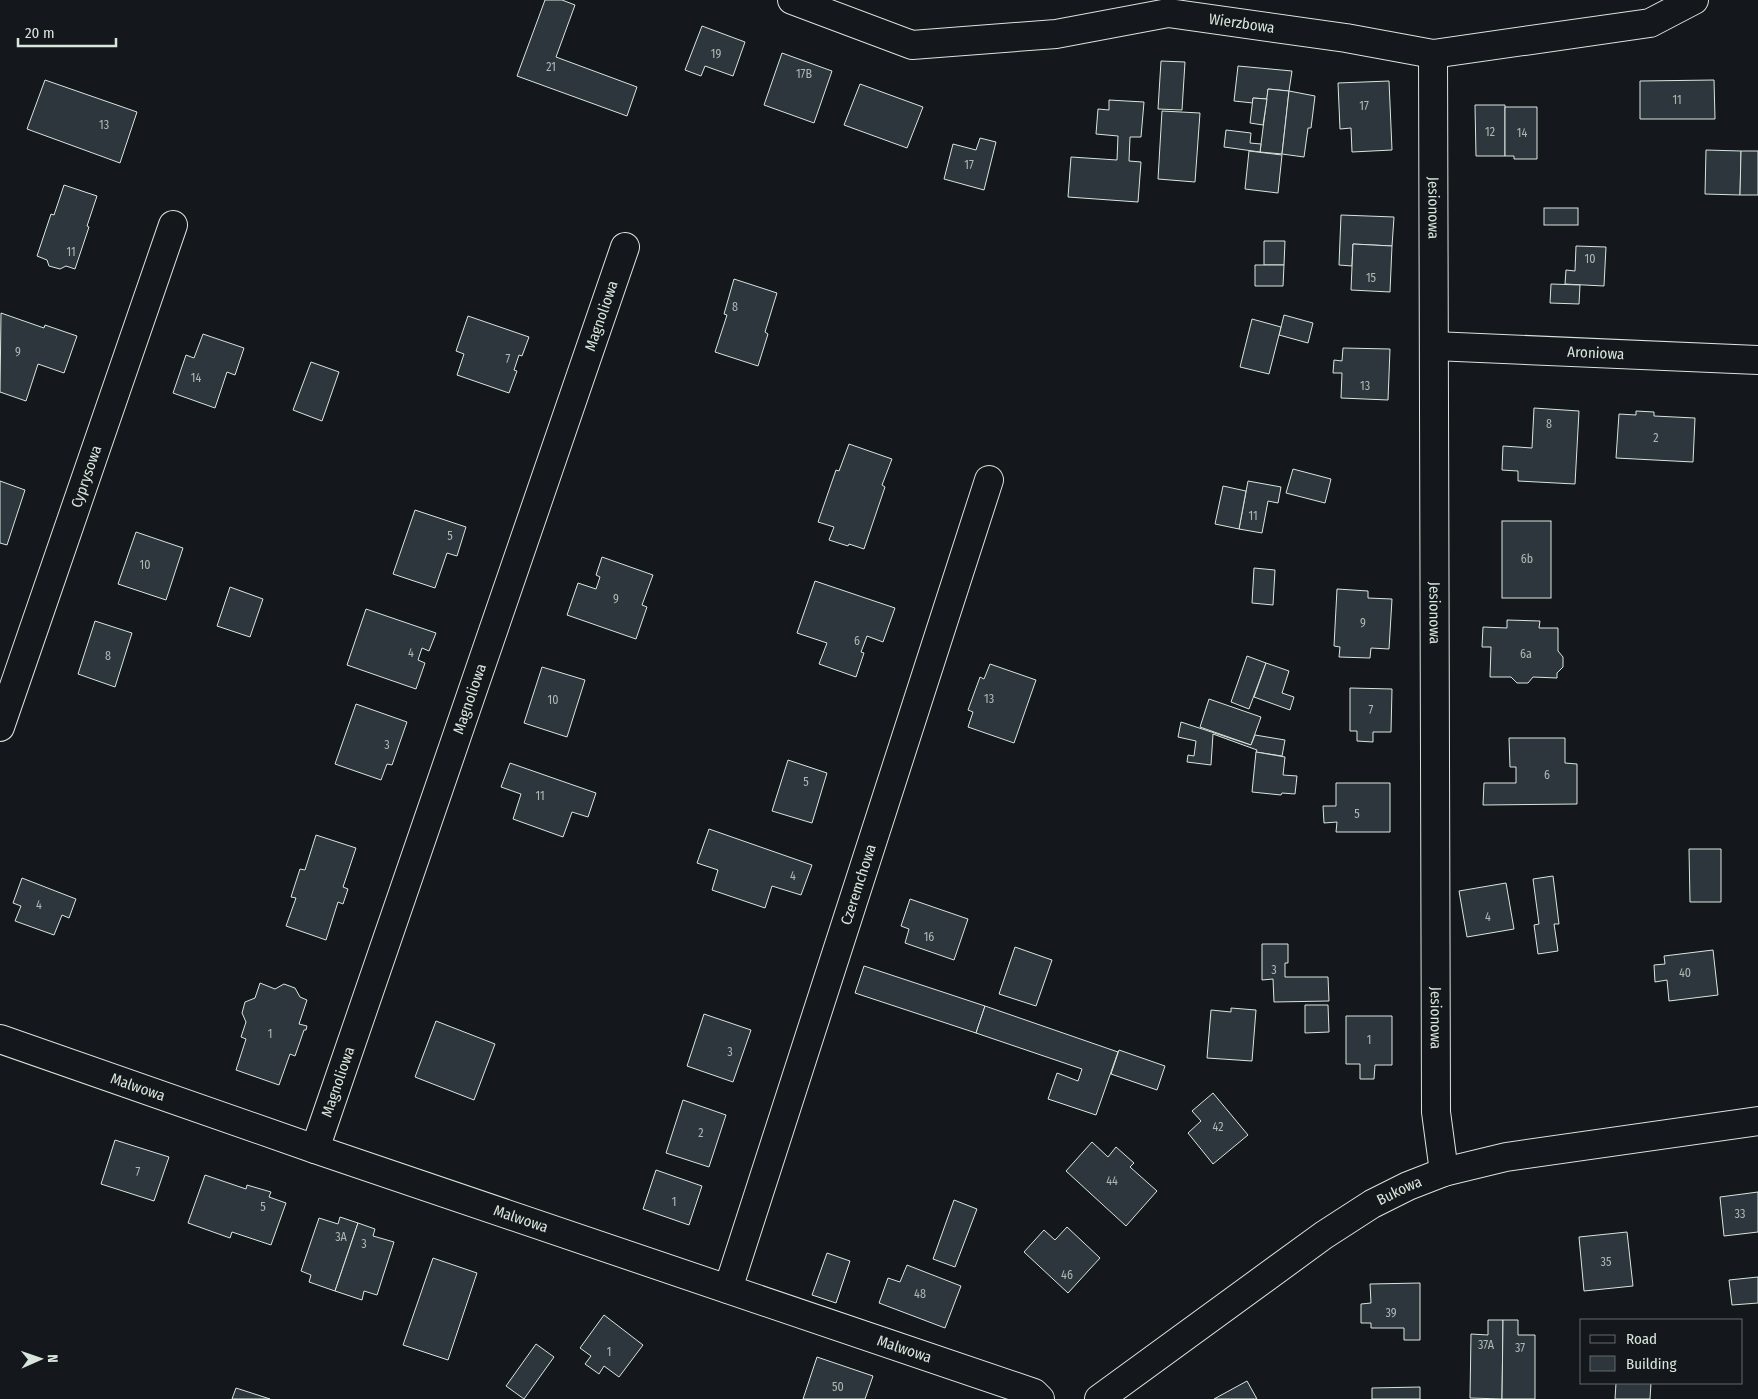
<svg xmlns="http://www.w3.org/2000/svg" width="1758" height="1399" font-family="'Fira Sans Condensed',sans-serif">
  <rect width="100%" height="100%" fill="#14181c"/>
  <g fill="#2c363c" stroke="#d8e6dc">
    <path d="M545,0H562L575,5L556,57L637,87L627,116L517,76Z"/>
    <path d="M702,26L745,42L733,76L705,66L701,76L685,70Z"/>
    <path d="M782,53L832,71L814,123L764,105Z"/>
    <path d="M1161,61L1185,62L1182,110L1158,109Z"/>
    <path d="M1238,66L1292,71L1289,91L1268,89L1267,99L1253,98V103L1234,101Z"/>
    <path d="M45,80L137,112L120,163L27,129Z"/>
    <path d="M1714,80L1715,119H1640V81Z"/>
    <path d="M1389,81L1392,150L1352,152L1351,128L1340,129L1338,83Z"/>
    <path d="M860,84L923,107L907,148L844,125Z"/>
    <path d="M1268,89L1289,91L1282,154L1260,152Z"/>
    <path d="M1289,91L1315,96L1311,128H1308L1304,157L1282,154Z"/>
    <path d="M1253,98L1267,99L1263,125L1250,123Z"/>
    <path d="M1109,100L1144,102L1141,137H1130L1129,161L1141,162L1138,202L1068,197L1071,157L1117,160L1118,136L1096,134L1098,109L1109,110Z"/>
    <path d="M1475,105H1505V156H1476Z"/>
    <path d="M1505,107H1537V159H1514V156H1505Z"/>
    <path d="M1162,111L1200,113L1195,182L1158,179Z"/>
    <path d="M1226,130L1251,133L1250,143L1261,144L1260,152L1224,147Z"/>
    <path d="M980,138L996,142L984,190L944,179L953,144L976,150Z"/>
    <path d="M1706,150L1741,151L1740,195L1705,194Z"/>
    <path d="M1249,151L1282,155L1278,193L1245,189Z"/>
    <path d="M1741,151H1758V195H1740Z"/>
    <path d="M64,185L97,196L87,226L89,227L75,269L66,266L60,269L49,266L47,260L37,256L51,214L54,215Z"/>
    <rect x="1544" y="208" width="34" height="17"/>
    <path d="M1341,215L1394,217L1392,246L1353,244L1352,266L1339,265Z"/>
    <path d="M1264,241H1285L1284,265H1264Z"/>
    <path d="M1353,244L1392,246L1390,292L1351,290Z"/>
    <path d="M1576,246L1606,247L1604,286L1565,284L1566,270L1575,271Z"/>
    <path d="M1255,265H1284L1283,286H1255Z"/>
    <path d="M734,279L777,293L765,332L768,334L758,366L715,352L727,315L724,314Z"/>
    <path d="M1551,284L1580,285L1579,304L1550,303Z"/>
    <path d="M1,313L44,328L45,325L77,336L64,373L38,364L26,401L0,392Z"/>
    <path d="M1284,315L1313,323L1308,343L1279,335Z"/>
    <path d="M468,316L529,337L522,356L519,355L514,370L517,371L509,393L457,375L464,354L456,351Z"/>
    <path d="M1252,319L1281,327L1269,374L1240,367Z"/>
    <path d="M203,334L244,348L235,375L227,372L215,408L173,393L186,355L194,358Z"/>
    <path d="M1343,348L1390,349L1388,400L1341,398L1342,373H1333L1334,360L1342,361Z"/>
    <path d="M311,362L339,372L322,421L293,410Z"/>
    <path d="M1534,408L1579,411L1575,484L1518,481V471L1502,470L1503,446L1532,448Z"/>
    <path d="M1636,411L1654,412V416L1695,418L1693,462L1616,458L1619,414L1636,415Z"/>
    <path d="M849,444L892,459L882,485L885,487L864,549L849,544L848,546L829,540L834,527L818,522L836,470L839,471Z"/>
    <path d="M1293,469L1331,479L1325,503L1286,493Z"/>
    <path d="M0,481L25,490L7,545L0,543Z"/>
    <path d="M1248,481L1281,487L1278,503L1268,501L1262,533L1239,529Z"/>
    <path d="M1223,486L1246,491L1239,529L1215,524Z"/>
    <path d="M415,510L466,527L457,556L447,553L435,588L393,574Z"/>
    <rect x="1502" y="521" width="49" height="77"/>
    <path d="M136,532L183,548L166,600L118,584Z"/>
    <path d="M602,557L653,575L642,605L647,607L636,639L567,615L578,583L596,589L600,577L596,575Z"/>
    <path d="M1254,568L1275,570L1273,605L1252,603Z"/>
    <path d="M815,581L895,608L883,642L867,636L861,652L864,653L856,677L819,664L827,643L797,633Z"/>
    <path d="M230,587L263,599L250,637L217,626Z"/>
    <path d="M1337,589L1368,591V598L1392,599L1389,649L1371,648L1370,658L1339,657L1340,647L1334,646Z"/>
    <path d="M366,609L436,633L429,651L422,648L418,660L425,663L416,689L347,665Z"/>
    <path d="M1507,620L1540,621L1539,628H1558V651L1563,657V667L1557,673V678L1533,677L1528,683H1517L1511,677H1490L1491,647H1482L1483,627L1507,628Z"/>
    <path d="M95,621L132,633L115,687L78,674Z"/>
    <path d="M1247,656L1266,663L1249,709L1231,702Z"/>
    <path d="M1266,663L1289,671L1282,693L1294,697L1290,710L1254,697Z"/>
    <path d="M990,664L1036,680L1014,743L968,727L973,712L968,710L980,677L984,679Z"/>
    <path d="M542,667L585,680L567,737L524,723Z"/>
    <path d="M1350,688L1392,689L1391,732H1373V742L1357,741V731H1350Z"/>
    <path d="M1209,699L1261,717L1251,745L1200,727Z"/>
    <path d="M356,704L407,722L392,765L387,764L381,780L335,764Z"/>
    <path d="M1181,722L1251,745L1255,735L1285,740L1282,756L1256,752L1257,750L1213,734L1211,765L1187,762L1188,755L1194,756L1196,741L1178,737Z"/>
    <path d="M1509,738H1565V763L1577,764V804L1483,805L1484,783H1516V767H1510Z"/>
    <path d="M1256,752L1285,757L1283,775L1297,776L1295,794L1282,793L1281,795L1252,792Z"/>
    <path d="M788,760L827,773L812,823L772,811Z"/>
    <path d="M510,763L596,793L588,817L572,812L563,837L513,819L521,794L501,787Z"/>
    <path d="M1336,783H1390V832H1336L1337,822L1324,823L1323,806H1336Z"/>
    <path d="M709,829L812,865L801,895L772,886L765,908L712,890L718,870L697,863Z"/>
    <path d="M316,835L356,848L343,887L348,889L343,904L338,902L326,940L286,926L296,898L291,897L300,869L305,870Z"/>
    <path d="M1689,849H1721V902H1690Z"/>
    <path d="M1553,876L1559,924H1554L1558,951L1538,954L1534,925L1539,924L1533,879Z"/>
    <path d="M22,878L76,899L69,918L62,915L54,935L15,921L21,906L13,903Z"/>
    <path d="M1506,883L1514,929L1467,937L1459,891Z"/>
    <path d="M910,899L968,919L954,960L905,943L909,929L901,926Z"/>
    <path d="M1262,944H1288V963H1285V977H1328L1329,1001L1274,1002L1273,979L1262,980Z"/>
    <path d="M1015,947L1052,960L1036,1006L999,994Z"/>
    <path d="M1713,950L1718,995L1669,1001L1667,980L1655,982L1654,965L1665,964L1664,956Z"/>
    <path d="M864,966L985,1006L976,1033L855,993Z"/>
    <path d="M260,983L275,989L284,984L295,988L300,997L307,1000L299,1024L307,1026L306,1030H304L295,1056L290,1054L279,1085L236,1070L246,1039L241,1037L246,1022L242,1013L245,1002L255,998Z"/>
    <path d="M1305,1005H1328L1329,1032L1305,1033Z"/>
    <path d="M985,1006L1118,1052L1096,1115L1048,1099L1057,1073L1078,1081L1082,1069L976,1033Z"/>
    <path d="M1231,1008L1256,1010L1252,1061L1207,1058L1211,1010L1231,1012Z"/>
    <path d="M704,1014L751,1030L733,1082L687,1066Z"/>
    <path d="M1346,1016H1392V1065H1375L1374,1079H1360V1064H1346Z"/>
    <path d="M436,1021L495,1044L474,1100L415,1077Z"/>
    <path d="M1119,1050L1165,1066L1157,1090L1111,1074Z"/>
    <path d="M1213,1093L1248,1135L1213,1164L1188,1133L1201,1121L1192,1111Z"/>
    <path d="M683,1100L726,1115L709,1167L666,1153Z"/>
    <path d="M115,1140L169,1157L154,1201L101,1184Z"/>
    <path d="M1092,1142L1108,1157L1116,1147L1134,1163L1130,1167L1157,1191L1126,1226L1066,1171Z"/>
    <path d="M656,1170L702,1186L689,1225L643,1209Z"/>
    <path d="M205,1175L246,1189L247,1185L271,1192L269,1197L286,1203L271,1245L232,1232L230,1238L188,1223Z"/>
    <path d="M1758,1192V1232L1724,1236L1720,1197Z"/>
    <path d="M954,1200L977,1209L955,1267L933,1259Z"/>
    <path d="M340,1217L358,1223L335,1291L309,1282L311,1275L301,1271L319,1218L338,1224Z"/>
    <path d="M358,1223L375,1229L373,1236L394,1242L377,1295L364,1291L362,1300L335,1291Z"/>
    <path d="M1067,1227L1100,1258L1068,1293L1024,1252L1044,1230L1055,1240Z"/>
    <path d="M1627,1232L1633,1286L1584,1291L1579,1237Z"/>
    <path d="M827,1253L850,1261L836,1303L812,1295Z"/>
    <path d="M433,1258L477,1273L448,1360L403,1345Z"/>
    <path d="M907,1265L961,1286L945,1328L879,1303L888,1278L900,1282Z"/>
    <path d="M1758,1277V1303L1732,1305L1729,1280Z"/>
    <path d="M1420,1283V1340H1404V1328H1371V1323H1361V1304L1371,1303L1370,1284Z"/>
    <path d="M604,1315L643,1345L619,1377L604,1366L599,1374L585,1364L591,1356L580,1348Z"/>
    <path d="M1488,1320H1503L1502,1399L1470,1398L1471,1334L1488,1335Z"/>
    <path d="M1503,1320H1518V1335H1535V1399H1502Z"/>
    <path d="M536,1344L554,1357L524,1399L506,1386Z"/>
    <path d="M817,1357L873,1376L865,1399H803Z"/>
    <path d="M1247,1381L1257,1399H1214Z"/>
    <path d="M1616,1383H1651L1650,1399H1615Z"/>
    <path d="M1420,1387V1399H1372V1388Z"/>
    <path d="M236,1388L270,1399H232Z"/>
  </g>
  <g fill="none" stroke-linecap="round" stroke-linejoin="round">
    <defs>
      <g id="minor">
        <path id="s1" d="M792,0L912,45L1056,34L1168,13L1346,38L1433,54L1650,23L1694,0"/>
        <path id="s2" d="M1433,54L1436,1112L1444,1172"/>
        <path id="s3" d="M1434,346L1758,360"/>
        <path id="s4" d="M0,727L173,225"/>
        <path id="s5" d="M0,1039L315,1149L1034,1393L1040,1399"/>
        <path id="s6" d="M315,1149L625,247"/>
        <path id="s7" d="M728,1289L989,480"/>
      </g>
      <g id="major">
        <path id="s8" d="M1099,1399L1324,1235L1372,1204L1408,1186L1444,1172L1506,1157L1758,1121"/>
      </g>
    </defs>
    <use href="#minor" stroke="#d8e6dc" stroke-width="30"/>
    <use href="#major" stroke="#d8e6dc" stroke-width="30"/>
    <use href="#minor" stroke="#14181c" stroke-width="28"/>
    <use href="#major" stroke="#14181c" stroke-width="28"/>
  </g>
  <g text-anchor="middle" stroke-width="4" stroke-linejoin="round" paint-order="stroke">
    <g font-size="12" fill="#adbab4">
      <text x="716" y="58">19</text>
      <text x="551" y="71">21</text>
      <text x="804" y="78">17B</text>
      <text x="1677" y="104">11</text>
      <text x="1364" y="110">17</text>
      <text x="104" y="129">13</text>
      <text x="1490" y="136">12</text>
      <text x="1522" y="137">14</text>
      <text x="969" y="169">17</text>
      <text x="71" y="256">11</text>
      <text x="1590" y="263">10</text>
      <text x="1371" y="282">15</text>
      <text x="735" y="311">8</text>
      <text x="18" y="356">9</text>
      <text x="508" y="363">7</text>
      <text x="196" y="382">14</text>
      <text x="1365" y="390">13</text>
      <text x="1549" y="428">8</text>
      <text x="1656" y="442">2</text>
      <text x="1253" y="520">11</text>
      <text x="450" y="540">5</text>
      <text x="1527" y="563">6b</text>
      <text x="145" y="569">10</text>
      <text x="616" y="603">9</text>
      <text x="1363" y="627">9</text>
      <text x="857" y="645">6</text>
      <text x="411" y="657">4</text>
      <text x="1526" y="658">6a</text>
      <text x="108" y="660">8</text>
      <text x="989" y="703">13</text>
      <text x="553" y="704">10</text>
      <text x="1371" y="714">7</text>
      <text x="387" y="749">3</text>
      <text x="1547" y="779">6</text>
      <text x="806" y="786">5</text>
      <text x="540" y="800">11</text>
      <text x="1357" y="818">5</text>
      <text x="793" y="880">4</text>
      <text x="39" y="909">4</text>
      <text x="1488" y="921">4</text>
      <text x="929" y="941">16</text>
      <text x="1274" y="974">3</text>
      <text x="1685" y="977">40</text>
      <text x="270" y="1038">1</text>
      <text x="1369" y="1044">1</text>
      <text x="730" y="1056">3</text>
      <text x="1218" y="1131">42</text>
      <text x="701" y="1137">2</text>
      <text x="138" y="1176">7</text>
      <text x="1112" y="1185">44</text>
      <text x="674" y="1206">1</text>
      <text x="263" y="1211">5</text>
      <text x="1740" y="1218">33</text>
      <text x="341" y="1241">3A</text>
      <text x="364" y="1248">3</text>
      <text x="1606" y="1266">35</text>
      <text x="1067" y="1279">46</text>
      <text x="920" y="1298">48</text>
      <text x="1391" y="1317">39</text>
      <text x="1486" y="1349">37A</text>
      <text x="1520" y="1352">37</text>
      <text x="609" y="1356">1</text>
      <text x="838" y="1391">50</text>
    </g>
    <g font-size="15" fill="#d8e6dc" stroke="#14181c">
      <text dy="5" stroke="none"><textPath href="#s1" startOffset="461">Wierzbowa</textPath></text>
      <text dy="5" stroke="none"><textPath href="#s2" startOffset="154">Jesionowa</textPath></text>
      <text dy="5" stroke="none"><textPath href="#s6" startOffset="881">Magnoliowa</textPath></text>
      <text dy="5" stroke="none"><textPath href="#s3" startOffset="162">Aroniowa</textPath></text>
      <text dy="5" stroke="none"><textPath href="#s4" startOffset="265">Cyprysowa</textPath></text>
      <text dy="5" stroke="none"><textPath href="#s2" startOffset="559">Jesionowa</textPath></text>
      <text dy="5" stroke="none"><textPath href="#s6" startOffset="476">Magnoliowa</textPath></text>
      <text dy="5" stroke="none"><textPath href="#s7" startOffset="425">Czeremchowa</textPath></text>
      <text dy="5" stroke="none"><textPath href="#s2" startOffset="964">Jesionowa</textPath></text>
      <text dy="5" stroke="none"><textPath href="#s6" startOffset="71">Magnoliowa</textPath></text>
      <text dy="5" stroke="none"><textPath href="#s5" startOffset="146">Malwowa</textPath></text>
      <text dy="5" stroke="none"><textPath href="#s8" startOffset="366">Bukowa</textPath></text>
      <text dy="5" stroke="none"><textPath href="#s5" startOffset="551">Malwowa</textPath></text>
      <text dy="5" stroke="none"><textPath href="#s5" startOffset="956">Malwowa</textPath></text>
    </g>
  </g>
  <rect x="1580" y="1319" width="162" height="65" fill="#14181c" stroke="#626a69"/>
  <rect x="1590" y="1335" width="25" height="8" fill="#14181c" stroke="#626a69"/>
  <text x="1626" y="1344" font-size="15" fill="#d8e6dc">Road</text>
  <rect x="1590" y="1356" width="25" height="15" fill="#2c363c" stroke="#626a69"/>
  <text x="1626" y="1369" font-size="15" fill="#d8e6dc">Building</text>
  <g transform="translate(40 1359) rotate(88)" stroke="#14181c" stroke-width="4" paint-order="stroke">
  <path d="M0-4L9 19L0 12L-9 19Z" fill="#d8e6dc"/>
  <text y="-8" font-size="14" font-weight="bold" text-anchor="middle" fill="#d8e6dc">N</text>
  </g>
  <path d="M18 38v8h98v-8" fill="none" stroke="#d8e6dc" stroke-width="2.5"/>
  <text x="25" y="38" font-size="15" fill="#d8e6dc" stroke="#14181c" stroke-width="4" paint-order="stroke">20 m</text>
</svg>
